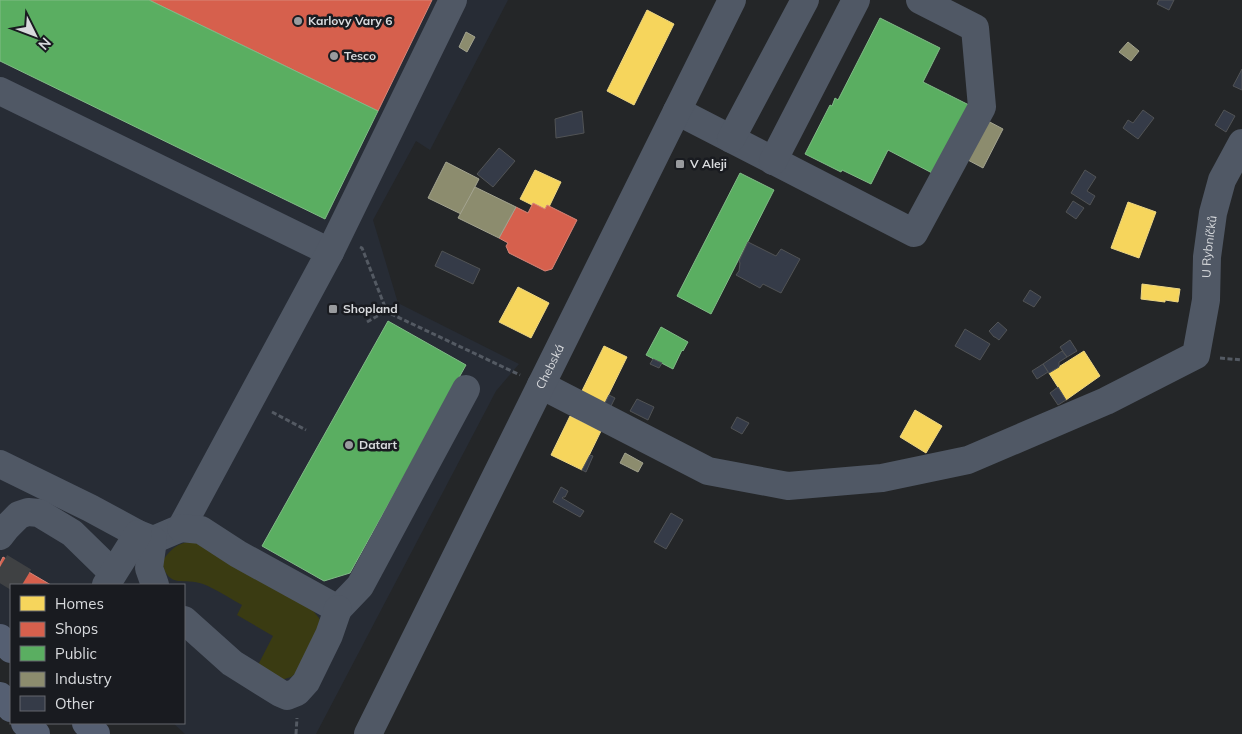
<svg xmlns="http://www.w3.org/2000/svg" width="1242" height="734" font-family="Mulish,sans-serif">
  <rect width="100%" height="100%" fill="#242628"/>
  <path fill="#272c35" d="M0,0H508L430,150L416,141L373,220L398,303L519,364L496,391L316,734H185L173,723H184V585H11V638L0,626Z"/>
  <path fill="#3a3b12" d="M197,541L310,607L319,618L322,626L300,670L291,677L281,680L258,665L273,636L237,615L242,605C229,598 216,589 203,584C185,577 168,590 162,562C172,547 179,542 197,541Z"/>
  <g fill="#f6d55c" stroke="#edd683">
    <path d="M647,10L674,24L634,105L607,91Z"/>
    <path d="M535,170L561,182L549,207L547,205L545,209L533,203L532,205L520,199Z"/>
    <path d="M1128,202L1156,212L1139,258L1111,248Z"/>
    <path d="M1142,284L1180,289L1178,302L1165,300V302L1141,299Z"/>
    <path d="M518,287L549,303L531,338L499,322Z"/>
    <path d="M604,346L627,357L601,410L578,399Z"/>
    <path d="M1084,351L1100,376L1066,400L1049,373Z"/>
    <path d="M915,410L942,426L926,453L900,437Z"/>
    <path d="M570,416L601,431L582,470L551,455Z"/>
  </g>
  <g fill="#d6604d" stroke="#d78578">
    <path d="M149,0H432L378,111Z"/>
    <path d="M533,203L545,209L547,205L577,220L552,269L545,271L509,253L506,246L508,243L499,238L516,207L528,213Z"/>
    <path d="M3,557L51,585H11V587L0,581V563Z"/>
  </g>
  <g fill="#5aae61" stroke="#80bb86">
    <path d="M0,0H149L378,111L325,219L0,61Z"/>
    <path d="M880,18L940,48L923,82L969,105L934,174L888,150L871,184L842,170L841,172L805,154L830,105L832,106L835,98L838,100Z"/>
    <path d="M740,173L774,190L711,314L677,296Z"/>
    <path d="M388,321L466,365L350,573L324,581L262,546Z"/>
    <path d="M661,327L688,342L683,351L682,350L673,369L646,355Z"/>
  </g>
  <g fill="#8c8c6e" stroke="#a3a38f">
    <path d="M466,32L475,37L467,52L459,47Z"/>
    <path d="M1128,42L1139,51L1131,61L1119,52Z"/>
    <path d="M986,120L1003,129L983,168L966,159Z"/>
    <path d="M446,162L479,179L461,214L428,198Z"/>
    <path d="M475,187L516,207L499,238L458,218Z"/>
    <path d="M625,453L643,463L638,472L620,463Z"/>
  </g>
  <g fill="#353b48" stroke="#515355">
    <path d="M1159,0H1174L1169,10L1157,4Z"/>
    <path d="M1242,69V90L1233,86Z"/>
    <path d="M1143,110L1154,118L1138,139L1123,128L1128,120L1133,123Z"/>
    <path d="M1224,110L1235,116L1226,132L1215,125Z"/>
    <path d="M582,111L584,133L556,138L555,119Z"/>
    <path d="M499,148L515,161L493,187L477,174Z"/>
    <path d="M1085,170L1096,177L1087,191L1095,196L1090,205L1071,193Z"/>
    <path d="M1073,201L1084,208L1076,219L1066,212Z"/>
    <path d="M748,242L776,256L781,249L800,259L781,293L763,284L760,288L736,275L739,271L740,263L739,261Z"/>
    <path d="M442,251L480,269L473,284L435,266Z"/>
    <path d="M1030,290L1041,297L1034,307L1023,301Z"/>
    <path d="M998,322L1007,330L999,340L995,337H994L989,331Z"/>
    <path d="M965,329L990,344L980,360L955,346Z"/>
    <path d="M1070,340L1077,351L1067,357L1060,347Z"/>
    <path d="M1062,351L1067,357L1059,362V367L1049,373L1043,364Z"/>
    <path d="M653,359L662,363L659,368L650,364Z"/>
    <path d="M1043,364L1048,372L1037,379L1032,371Z"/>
    <path d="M1058,387L1066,400L1058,405L1050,393Z"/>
    <path d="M609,395L615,398L609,410L603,407Z"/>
    <path d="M637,399L654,407L648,420L630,411Z"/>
    <path d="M737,417L749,423L742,434L731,428Z"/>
    <path d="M590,455L593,456L586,472L582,470Z"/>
    <path d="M561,487L568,491L565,497H563L562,498L584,511L580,517L553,502Z"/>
    <path d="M671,513L683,520L666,549L654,542Z"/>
  </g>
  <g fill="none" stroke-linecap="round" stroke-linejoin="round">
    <path stroke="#3f4143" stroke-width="28" stroke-dasharray="28 14" stroke-linecap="butt" d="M0,567L30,585"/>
    <g stroke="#545a63" stroke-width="3" stroke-dasharray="5 2.5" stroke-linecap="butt">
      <path d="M360,247L362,248L387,312L520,375"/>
      <path d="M367,322L386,311"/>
      <path d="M1220,358L1242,360"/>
      <path d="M272,412L306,430"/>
      <path d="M296,734L297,718"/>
    </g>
    <g stroke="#505865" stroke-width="28">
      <path d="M0,91L330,252"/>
      <path d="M677,111L914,233L982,107L975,28L920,0"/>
      <path d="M731,139L805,0"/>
      <path d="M773,161L856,0"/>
      <path id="s1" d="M541,385L708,471L788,486L882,478L968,460L1106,401L1196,355L1206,300L1207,257L1213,213L1222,180L1242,143"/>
      <path d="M0,464L90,508L138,534L153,540L181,528L330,252L453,0"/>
      <path d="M181,528L201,530L238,554L338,609L360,586L466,389"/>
      <path d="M0,536L7,527L19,515L28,512L39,513L72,533L113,573"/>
      <path d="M153,540L149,568L155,585"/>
      <path d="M106,585L138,534"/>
      <path d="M184,620L232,663L280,693L287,696L297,692L306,682L329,635L338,609"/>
      <path id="s2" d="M368,734L732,0"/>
    </g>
    <g stroke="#555f72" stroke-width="28">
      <path d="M0,638L11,649"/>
      <path d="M0,696L11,708"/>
      <path d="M25,723L36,734"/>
      <path d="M86,723L96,734"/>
    </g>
  </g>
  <g fill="#999b9e" stroke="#191b20" stroke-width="2">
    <circle cx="298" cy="21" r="5"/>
    <circle cx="334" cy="56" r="5"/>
    <rect x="675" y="159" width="10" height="10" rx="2.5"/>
    <rect x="328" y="304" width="10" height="10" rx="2.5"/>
    <circle cx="349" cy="445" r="5"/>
  </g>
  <g text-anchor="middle" stroke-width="5" stroke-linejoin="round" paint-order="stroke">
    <g font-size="12" font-weight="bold" fill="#d8dadd" stroke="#191b20" text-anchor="start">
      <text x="308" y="25">Karlovy Vary 6</text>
      <text x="344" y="60">Tesco</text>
      <text x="690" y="168">V Aleji</text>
      <text x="343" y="313">Shopland</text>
      <text x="359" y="449">Datart</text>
    </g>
    <g font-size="12" fill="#d8dadd" stroke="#191b20">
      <text dy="4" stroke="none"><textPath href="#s1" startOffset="812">U Rybníčků</textPath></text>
      <text dy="4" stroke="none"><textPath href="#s2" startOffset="410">Chebská</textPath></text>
    </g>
  </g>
  <rect x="10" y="584" width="175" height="140" fill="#191b20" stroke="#65676c"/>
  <rect x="20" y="596" width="25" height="15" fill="#f6d55c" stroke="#65676c"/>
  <text x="55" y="609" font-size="15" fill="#d8dadd">Homes</text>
  <rect x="20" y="622" width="25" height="15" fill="#d6604d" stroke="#65676c"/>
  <text x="55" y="634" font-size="15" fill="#d8dadd">Shops</text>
  <rect x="20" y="646" width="25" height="15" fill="#5aae61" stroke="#65676c"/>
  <text x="55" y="659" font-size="15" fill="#d8dadd">Public</text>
  <rect x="20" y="672" width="25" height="15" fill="#8c8c6e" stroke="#65676c"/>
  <text x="55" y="684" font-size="15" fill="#d8dadd">Industry</text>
  <rect x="20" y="696" width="25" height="15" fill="#353b48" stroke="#65676c"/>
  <text x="55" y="709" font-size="15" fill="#d8dadd">Other</text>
  <g transform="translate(35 35) rotate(132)" stroke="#191b20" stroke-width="4" paint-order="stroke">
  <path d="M0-4L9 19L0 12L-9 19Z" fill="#d8dadd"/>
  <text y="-8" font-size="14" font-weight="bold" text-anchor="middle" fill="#d8dadd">N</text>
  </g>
</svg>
